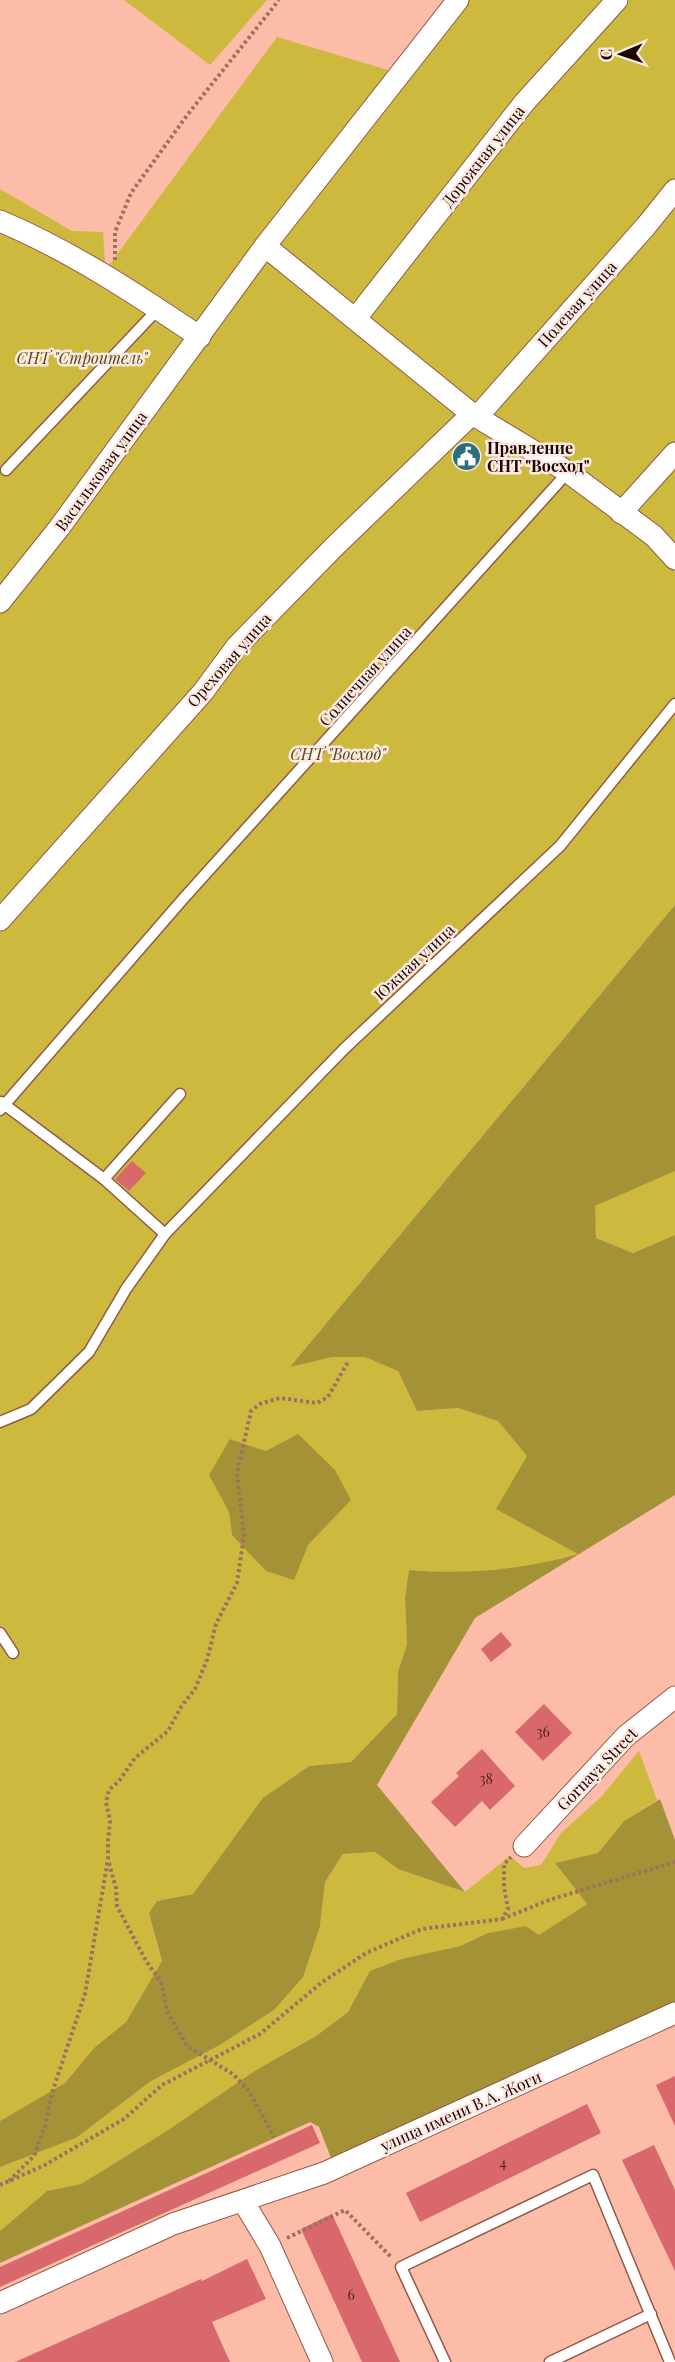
<svg xmlns="http://www.w3.org/2000/svg" width="675" height="2362" font-family="'Playfair Display',serif">
  <rect width="100%" height="100%" fill="#fcbca7"/>
  <g fill="#ceb93f" fill-rule="evenodd">
    <path d="M124,0H267L210,65Z"/>
    <path d="M458,0H675V905L291,1366L332,1357H366L398,1371L417,1411L458,1408L498,1421L527,1455L579,1554L521,1568L449,1573L409,1570L405,1597L407,1644L398,1672L397,1714L351,1762L309,1766L264,1798L193,1894L157,1901L149,1913L162,1961L126,2022L94,2048L65,2083L0,2121V221L102,275L277,37L398,73ZM230,1439L266,1451L351,1499L308,1545L232,1535L229,1512Z"/>
    <path d="M0,189L72,231L103,232L105,262L100,267L0,217Z"/>
    <path d="M675,1171V1235L633,1253L596,1238L594,1206Z"/>
    <path d="M639,1751L657,1800L624,1821L598,1853L555,1863L587,1904L539,1935L526,1926L488,1933L460,1946L401,1959L371,1971L348,2012L316,2036L256,2070L165,2132L81,2184L47,2191L0,2231V2167L76,2138L151,2081L220,2045L274,2010L320,1926L325,1882L343,1854L375,1852L398,1869L465,1892L510,1856L524,1868L541,1865L561,1833L602,1796Z"/>
  </g>
  <g fill="#a39336">
    <path d="M675,905V1171L595,1206L596,1238L633,1253L675,1235V1495L475,1618L377,1785L465,1892L398,1869L375,1852L343,1854L325,1882L320,1926L303,1977L274,2010L220,2045L151,2081L76,2138L0,2167V2121L65,2083L94,2048L126,2022L162,1961L149,1913L157,1901L193,1894L263,1798L309,1766L351,1762L397,1714L398,1672L407,1644L405,1597L409,1570C467,1575 522,1570 578,1554L496,1509L527,1456L498,1421L458,1408L417,1411L398,1371L365,1357H332L290,1367Z"/>
    <path d="M298,1434L335,1470L351,1500L308,1545L294,1580L266,1571L232,1535L229,1512L209,1475L230,1439L266,1451Z"/>
    <path d="M660,1799L675,1840V2008L333,2163L319,2127L310,2122L0,2263V2231L47,2191L81,2184L165,2132L256,2070L316,2036L348,2012L370,1971L401,1959L460,1946L488,1933L526,1926L539,1935L587,1904L555,1863L598,1853L624,1821Z"/>
  </g>
  <g fill="#d8686c">
    <path d="M132,1161L146,1173L129,1191L115,1179Z"/>
    <path d="M501,1632L512,1645L491,1662L481,1649Z"/>
    <path d="M544,1704L572,1733L543,1761L515,1732Z"/>
    <path d="M482,1749L515,1786L490,1810L482,1801L455,1827L431,1802L459,1776L456,1773Z"/>
    <path d="M675,2076V2126L656,2085Z"/>
    <path d="M587,2104L601,2133L420,2222L406,2193Z"/>
    <path d="M312,2125L320,2143L0,2287V2267Z"/>
    <path d="M654,2145L675,2190V2271L622,2160Z"/>
    <path d="M332,2214L400,2362H362L301,2229Z"/>
    <path d="M247,2259L266,2299L212,2322L230,2362H15L201,2279L202,2281Z"/>
  </g>
  <g fill="none" stroke-linecap="round" stroke-linejoin="round">
    <defs>
      <g id="lane">
        <path d="M6,470L158,309"/>
        <path d="M1,1102L104,1179"/>
        <path d="M0,1110L183,899L568,472"/>
        <path d="M165,1234L104,1179L180,1094"/>
        <path d="M0,1422L31,1409L89,1352L126,1289L165,1234L344,1049L560,846L675,704"/>
        <path d="M0,1633L13,1653"/>
        <path d="M445,2362L401,2267L593,2175L670,2362"/>
        <path d="M550,2362L651,2314"/>
      </g>
      <g id="street">
        <path d="M0,221C71,251 136,294 200,337"/>
        <path d="M265,246L472,414L568,472L654,536L675,559"/>
        <path d="M356,318L524,103L617,0"/>
        <path d="M477,417L646,226L675,190"/>
        <path d="M621,513L675,453"/>
        <path d="M0,602L59,528L265,246L458,0"/>
        <path d="M0,920L203,692L237,646L335,546L472,414"/>
        <path d="M524,1846L626,1736L675,1697"/>
        <path d="M243,2201L270,2246L322,2362"/>
        <path d="M0,2303L173,2224L324,2173L675,2013"/>
      </g>
    </defs>
    <use href="#lane" stroke="#925a47" stroke-width="13"/>
    <use href="#street" stroke="#925a47" stroke-width="23"/>
    <g stroke="#9d7062" stroke-width="4" stroke-dasharray="3 3" stroke-linecap="butt">
      <path d="M115,260V232L131,193L188,114L279,0"/>
      <path d="M109,1863L116,1888L117,1906L146,1961L161,1982L168,2013L187,2046L233,2074L249,2091L274,2137"/>
      <path d="M502,1919L549,1900L675,1862"/>
      <path d="M9,2181L34,2156L46,2123L52,2093L85,1994L108,1859V1841L110,1821L106,1802L109,1790L119,1781L135,1758L168,1731L181,1707L195,1689L207,1660L216,1624L237,1583L244,1535L237,1473L251,1411L260,1404L280,1398L317,1403L328,1397L348,1362"/>
      <path d="M0,2185L45,2165L124,2119L162,2085L260,2034L321,1983L366,1953L422,1929L502,1919L508,1909L504,1887V1864L511,1857"/>
      <path d="M287,2238L345,2210L391,2257"/>
    </g>
    <use href="#lane" stroke="#fff" stroke-width="10"/>
    <use href="#street" stroke="#fff" stroke-width="21"/>
  </g>
  <defs>
    <symbol id="civic-disc" viewBox="-11 -11 22 22"><circle r="9.5" fill="#2c6e80" stroke="#fee9e3"/><path d="M-.6-6.5H3V-4.5H.6V-3L4-1V1h2V6H-6V1h2V-1L-.6-3ZM-1.2 2.5V6h2.4V2.5Z" fill="#fff"/></symbol>
  </defs>
  <g fill-rule="evenodd">
    <use href="#civic-disc" x="450" y="440" width="33" height="33"/>
  </g>
  <g text-anchor="middle" stroke-width="5" stroke-linejoin="round" paint-order="stroke">
    <g font-size="14" fill="#4a1e1c">
      <text x="543" y="1737">36</text>
      <text x="486" y="1784">38</text>
      <text x="503" y="2168">4</text>
      <text x="351" y="2300">6</text>
    </g>
    <g font-size="16" fill="#1a0602" stroke="#fee9e3">
      <text transform="translate(483 156) rotate(-52)" y="6">Дорожная улица</text>
      <text transform="translate(577 304) rotate(-48)" y="6">Полевая улица</text>
      <text transform="translate(101 471) rotate(-54)" y="6">Васильковая улица</text>
      <text transform="translate(229 660) rotate(-49)" y="6">Ореховая улица</text>
      <text transform="translate(365 676) rotate(-48)" y="6">Солнечная улица</text>
      <text transform="translate(414 962) rotate(-43)" y="6">Южная улица</text>
      <text transform="translate(597 1769) rotate(-46)" y="6">Gornaya Street</text>
      <text transform="translate(461 2111) rotate(-24)" y="6">улица имени В.А. Жоги</text>
    </g>
    <g font-size="16" font-style="italic" fill="#524918" stroke="#fee9e3">
      <text x="82" y="364">СНТ "Строитель"</text>
      <text x="338" y="760">СНТ "Восход"</text>
    </g>
    <g font-size="16" font-weight="bold" fill="#1a0602" stroke="#fee9e3" text-anchor="start">
      <text x="487" y="454">Правление<tspan x="487" dy="18">СНТ "Восход"</tspan></text>
    </g>
  </g>
  <g transform="translate(621 54) rotate(268)" stroke="#fee9e3" stroke-width="4.5" paint-order="stroke">
  <path d="M0-4.5L10 22L0 15L-10 22Z" fill="#1a0602"/>
  <text y="-9" font-size="16" font-weight="bold" text-anchor="middle" fill="#1a0602">С</text>
  </g>
</svg>
